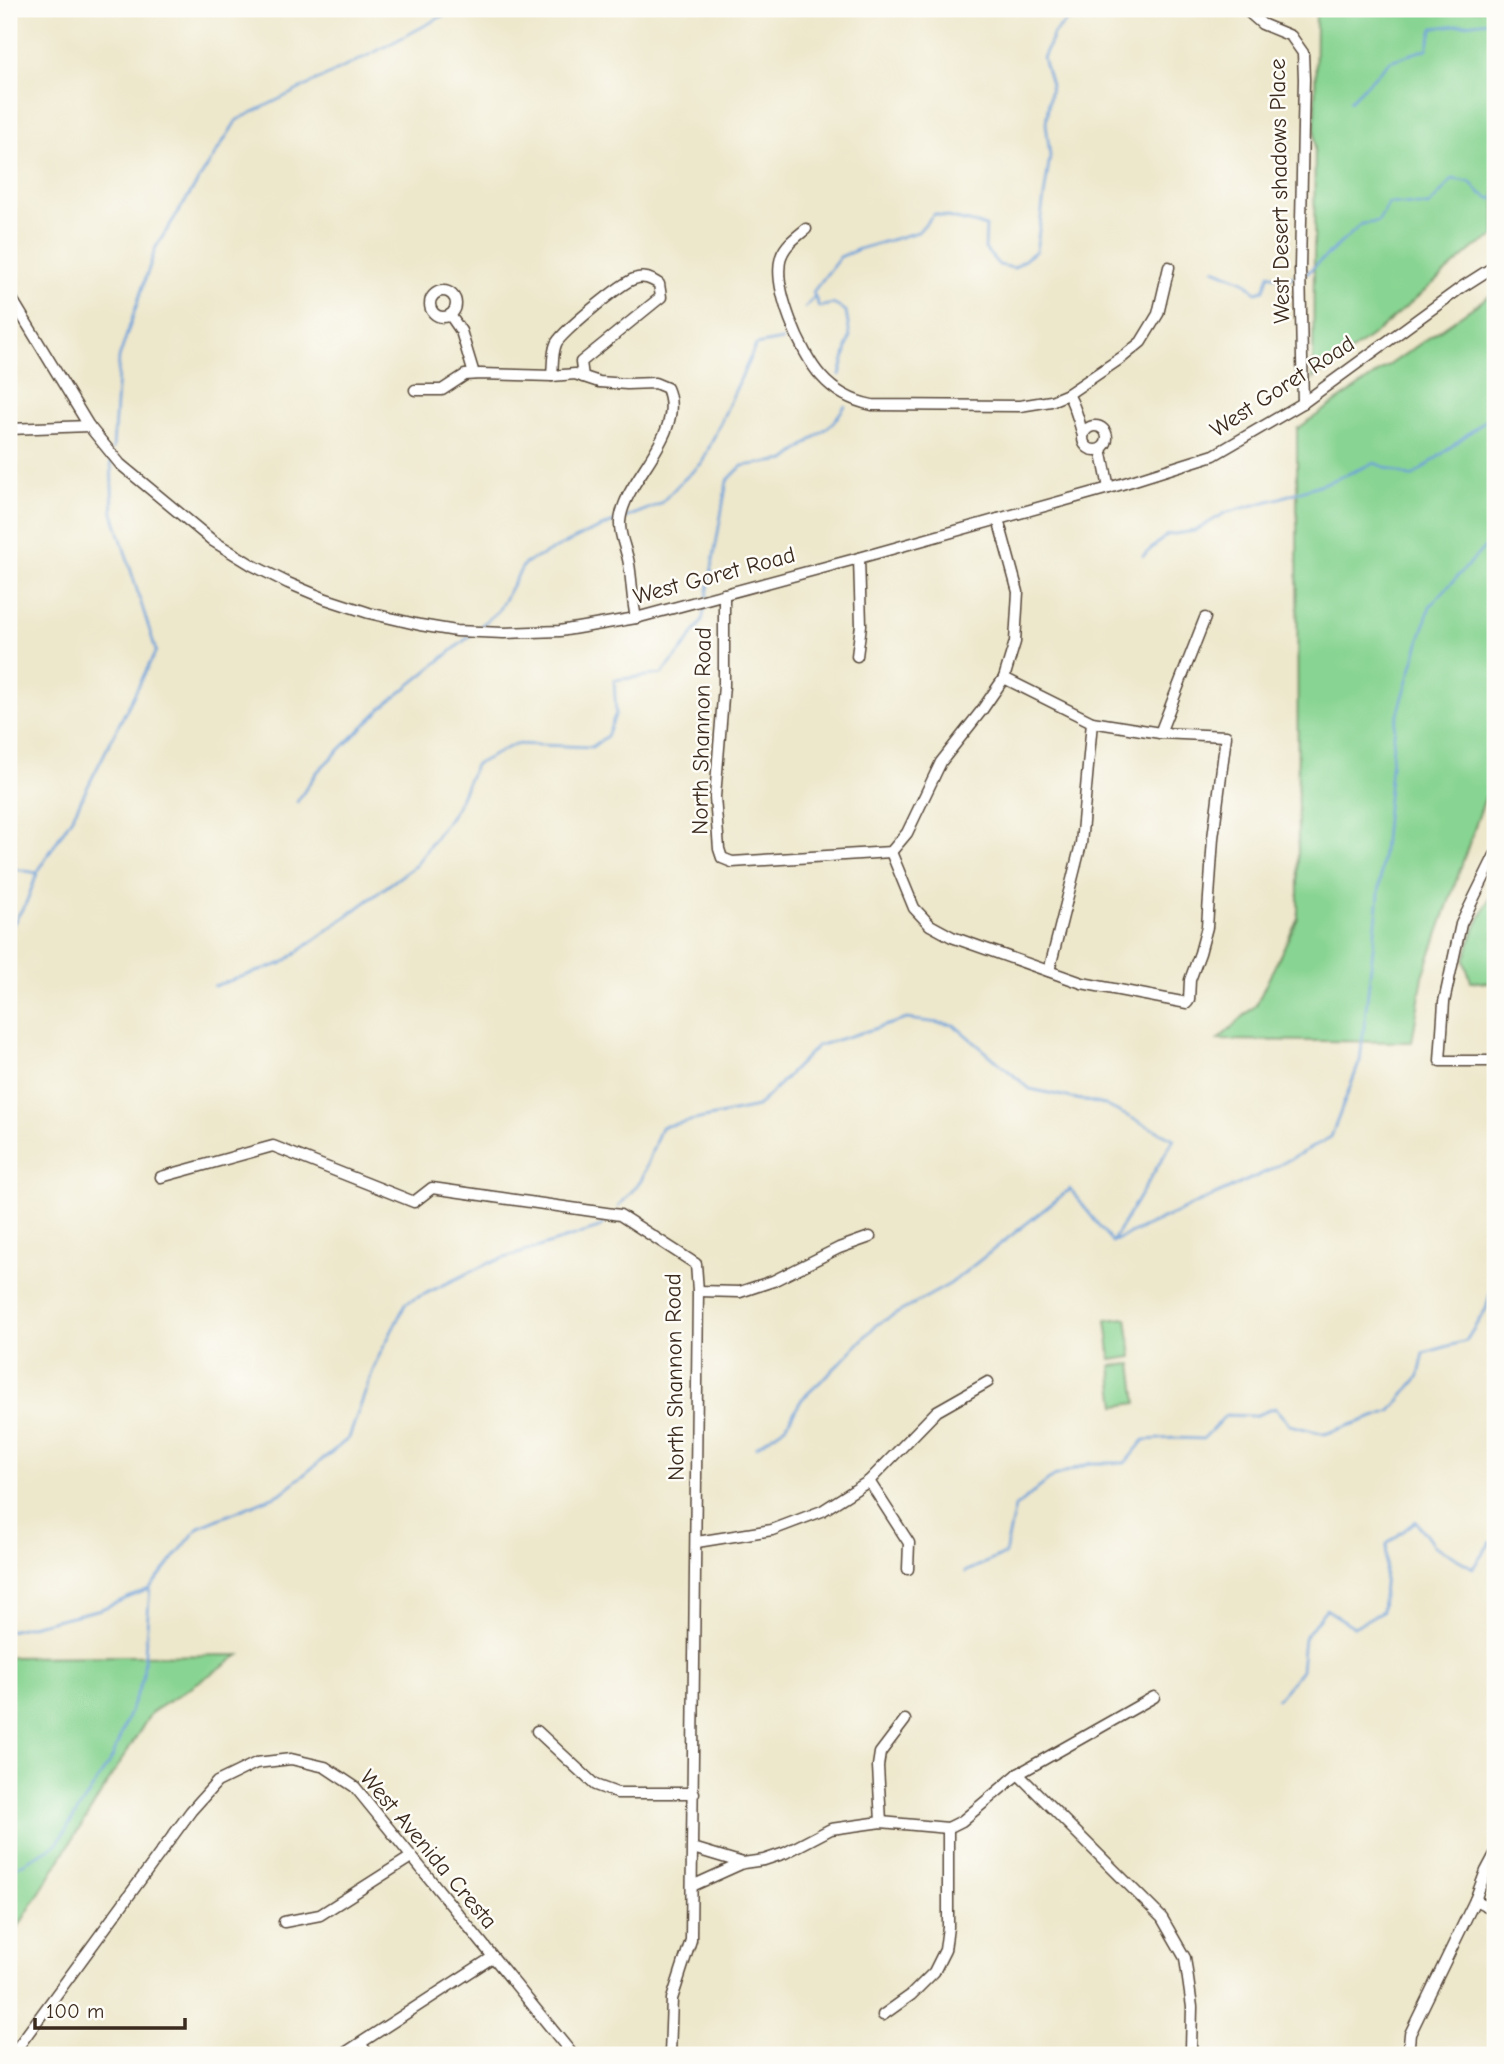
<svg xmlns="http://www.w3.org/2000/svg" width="1504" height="2064" font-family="'Comic Neue',sans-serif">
  <rect width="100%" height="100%" fill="#fdfcf7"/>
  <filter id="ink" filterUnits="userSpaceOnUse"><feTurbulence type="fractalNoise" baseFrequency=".0143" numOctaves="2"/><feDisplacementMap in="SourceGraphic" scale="14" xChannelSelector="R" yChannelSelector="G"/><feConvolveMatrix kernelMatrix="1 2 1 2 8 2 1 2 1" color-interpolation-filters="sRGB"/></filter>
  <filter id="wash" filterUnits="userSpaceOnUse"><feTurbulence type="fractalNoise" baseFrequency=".00686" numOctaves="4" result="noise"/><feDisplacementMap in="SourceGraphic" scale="28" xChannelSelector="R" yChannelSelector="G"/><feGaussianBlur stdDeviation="1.57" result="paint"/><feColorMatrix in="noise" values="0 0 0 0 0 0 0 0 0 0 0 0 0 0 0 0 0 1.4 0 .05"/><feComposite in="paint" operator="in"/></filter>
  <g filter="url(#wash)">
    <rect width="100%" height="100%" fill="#ede7cb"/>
    <g fill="#88d492" stroke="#627f58" stroke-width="2">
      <path d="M1316,9H1495V236L1474,248L1377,332L1313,379Z"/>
      <path d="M1495,292V782L1485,798L1423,976L1412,1042L1218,1040L1256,1005L1298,918L1297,429Z"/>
      <path d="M1495,887V984L1471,981L1464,961L1473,933Z"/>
      <path d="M1127,1318L1132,1357L1111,1360L1106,1320Z"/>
      <path d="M1132,1364L1137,1403L1116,1406L1111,1366Z"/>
      <path d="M240,1655L151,1713L15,1932L9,1934V1657Z"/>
    </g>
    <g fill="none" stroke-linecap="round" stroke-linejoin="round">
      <g stroke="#6da0d9" stroke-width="2.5">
        <path d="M1350,101L1390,61L1427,49L1433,28L1489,21L1495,15"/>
        <path d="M1214,269L1244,281L1256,292L1264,290L1269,274L1287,280L1293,276"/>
        <path d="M1307,273L1362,224L1378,222L1389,203L1429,206L1453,179L1470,182L1480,193L1492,199L1495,197"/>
        <path d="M805,308L814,297"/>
        <path d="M840,375L850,336L846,311L833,304L819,307L813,292L840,257L859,249L918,232L934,214L986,226L985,249L999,265L1014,268L1036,251L1050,156L1046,123L1051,85L1043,58L1054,33L1080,9"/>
        <path d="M113,449L119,358L156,247L237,120L375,52L456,9"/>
        <path d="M625,518L660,504L680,483L702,463L756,345L782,340"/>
        <path d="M1143,556L1167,535L1195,531L1225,513L1280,498L1331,481L1374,463L1412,477L1495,413"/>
        <path d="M707,596L727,481L742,466L786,460L833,423L845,406"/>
        <path d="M477,629L498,611L524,564L585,534L616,521"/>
        <path d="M297,802L317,772L384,706L470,636"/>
        <path d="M9,868L37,873L74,814L156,651L113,513L111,459"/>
        <path d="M9,930L26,903L37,874"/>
        <path d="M214,986L283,963L416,865L456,808L475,765L515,744L592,747L607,736L616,713L614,680L662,674L683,649L702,621L706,602"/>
        <path d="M618,1207L641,1181L661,1127L757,1107L817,1046L907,1019L954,1025L1030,1089L1105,1105L1174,1139L1112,1242L1268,1171L1331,1137L1360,1061L1377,914L1395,724L1430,606L1495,536"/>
        <path d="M756,1447L786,1426L802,1399L840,1363L876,1325L950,1284L1070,1189L1111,1241"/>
        <path d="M965,1572L1005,1554L1015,1507L1054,1476L1091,1463H1125L1144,1440L1176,1438L1203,1439L1226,1415L1254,1416L1275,1408L1290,1425L1325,1434L1391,1411L1419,1376L1424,1353L1466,1341L1486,1309L1495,1276"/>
        <path d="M9,1631L101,1609L149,1589"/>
        <path d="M1277,1699L1301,1671L1304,1638L1326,1609L1354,1627L1382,1611L1387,1544L1416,1521L1433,1545L1473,1568L1490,1543L1495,1542"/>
        <path d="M9,1871L56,1845L112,1758L143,1678L150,1588L199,1527L280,1494L349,1438L376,1362L406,1303L489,1263L599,1228L605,1221"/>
      </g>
    </g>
  </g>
  <g filter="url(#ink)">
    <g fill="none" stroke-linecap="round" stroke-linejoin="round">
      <defs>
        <g id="minor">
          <path d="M1245,9L1262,24L1291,36L1303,53L1304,79L1300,268L1303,403"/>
          <path d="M806,229C796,237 785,245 781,257C772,287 801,354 821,376C835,392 852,401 872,405L1020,406L1051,401L1068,394L1124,356L1141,342L1158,314L1169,267"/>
          <circle cx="443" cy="304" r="13"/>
          <path d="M9,294L89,426L120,464L213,541L252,565L288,583L326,599L369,613L420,625L456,631L504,633L560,631L636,618L859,558L1109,488L1214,455L1303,403L1462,287L1495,266"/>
          <path d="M450,315L461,331L474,374"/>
          <path d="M552,376C553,367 552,353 556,344C559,334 623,282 634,279C644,275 651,279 659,284L661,297L581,362L583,377"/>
          <path d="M415,390H442L465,375L480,374L552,376L575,374L599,382L627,384L655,383L667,388C687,435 623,479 620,522C619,536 627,550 629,564C632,582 632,600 636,618"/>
          <path d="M1068,394C1076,408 1079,421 1083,436"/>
          <circle cx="1095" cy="438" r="12"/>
          <path d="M9,429L89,426"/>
          <path d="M1101,449L1109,488"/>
          <path d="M724,594V685L715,797L719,849L722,858L732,862L891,852L907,833L941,762L982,710L1004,678L1015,642L1018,592L998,519"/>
          <path d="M857,656L861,625L859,558"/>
          <path d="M1160,733L1205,618"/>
          <path d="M891,852L914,908L930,925L952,937L1082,983L1187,1003L1189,1000L1190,980L1200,953L1207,927L1213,838L1226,736L1160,733L1092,722L1004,678"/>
          <path d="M1495,855L1461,924L1444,1002L1440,1061H1495"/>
          <path d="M1049,971L1081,844L1092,722"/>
          <path d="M161,1177L273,1146L414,1202L432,1188L620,1215L696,1264L698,1291L691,1940L672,1999L670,2055"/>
          <path d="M698,1291L740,1292L773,1281L839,1248L870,1237"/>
          <path d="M869,1481L909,1543L908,1569"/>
          <path d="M697,1542L772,1530L822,1511L869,1481L937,1411L988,1382"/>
          <path d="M537,1731L595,1785L617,1793H694"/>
          <path d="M1018,1774L1162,1918L1185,1958L1192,2007L1191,2049L1188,2055"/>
          <path d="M881,1822L878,1766L880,1753L905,1720"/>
          <path d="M693,1848L743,1863L764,1860L785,1853L831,1829L881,1822L948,1828L962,1821L1018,1774L1154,1697"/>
          <path d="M692,1886L743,1863"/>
          <path d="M1475,1900L1495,1910"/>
          <path d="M284,1922L320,1915L411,1857"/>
          <path d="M883,2015L911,1995L934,1972L945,1950L948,1927V1828"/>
          <path d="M360,2044L369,2055"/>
          <path d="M12,2055L191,1811L217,1782L256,1763L291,1759L325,1767L355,1787L573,2055"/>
          <path d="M342,2055L493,1957"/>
          <path d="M1408,2055L1410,2034L1475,1900L1486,1871L1495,1854"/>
        </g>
      </defs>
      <use href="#minor" stroke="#564638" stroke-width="13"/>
      <use href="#minor" stroke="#fff" stroke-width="10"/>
    </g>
  </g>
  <g text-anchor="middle" stroke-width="5" stroke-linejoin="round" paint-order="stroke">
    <g font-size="23" fill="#3b2a1e" stroke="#fdfcf7">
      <text transform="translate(1279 191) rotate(-91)" y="8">West Desert shadows Place</text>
      <text transform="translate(1282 386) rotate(-33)" y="8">West Goret Road</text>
      <text transform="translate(714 575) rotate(-15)" y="8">West Goret Road</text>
      <text transform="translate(701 731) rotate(-89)" y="8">North Shannon Road</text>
      <text transform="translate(674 1377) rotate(-91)" y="8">North Shannon Road</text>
      <text transform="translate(429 1849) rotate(50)" y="8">West Avenida Cresta</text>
    </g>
  </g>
  <rect width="1504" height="2064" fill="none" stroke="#fdfcf7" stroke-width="35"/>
  <path d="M35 2018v10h150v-10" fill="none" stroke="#3b2a1e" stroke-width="3.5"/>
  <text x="46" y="2018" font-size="21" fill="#3b2a1e" stroke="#fdfcf7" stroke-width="5" paint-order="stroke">100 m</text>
</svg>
